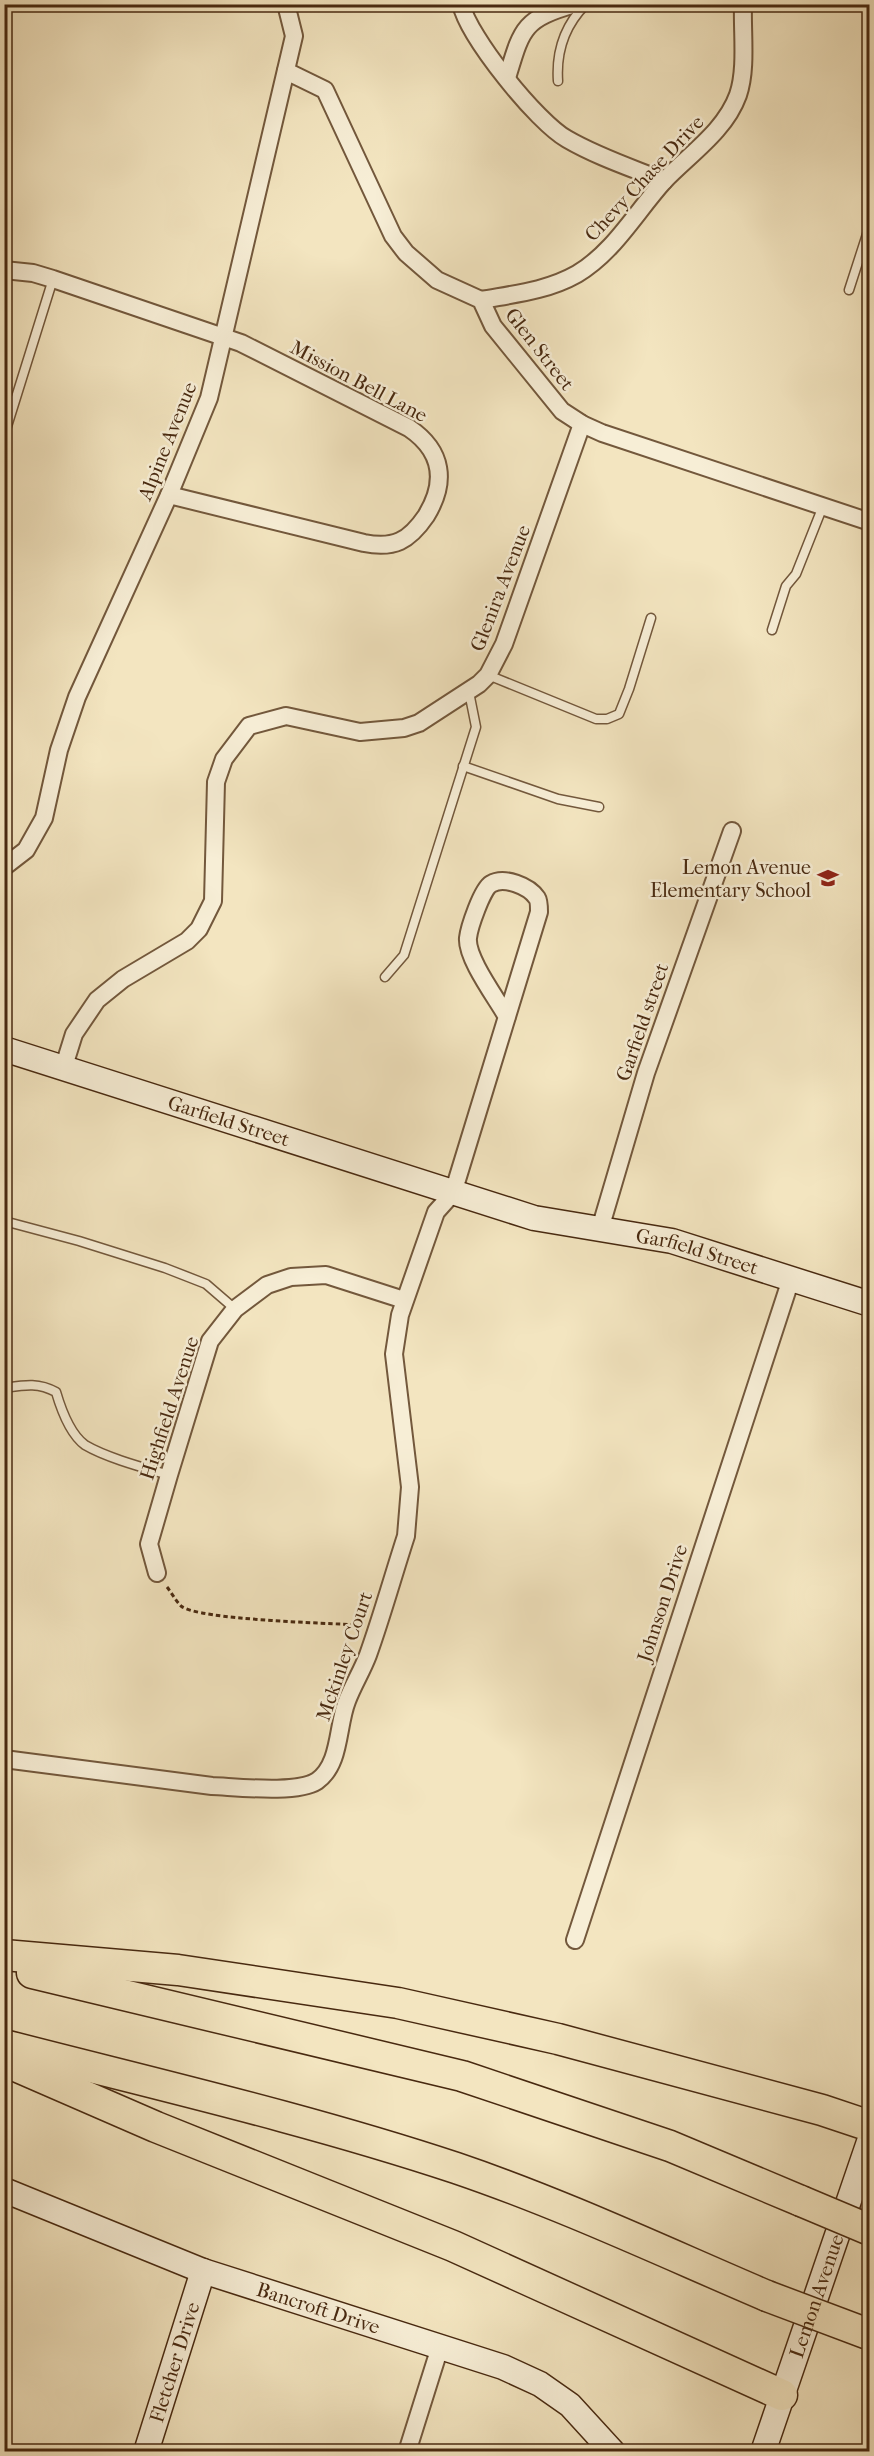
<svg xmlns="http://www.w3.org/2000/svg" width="874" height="2456" font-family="'IM FELL French Canon',serif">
  <rect width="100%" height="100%" fill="#f3e5c0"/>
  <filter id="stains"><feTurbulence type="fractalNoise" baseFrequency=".00333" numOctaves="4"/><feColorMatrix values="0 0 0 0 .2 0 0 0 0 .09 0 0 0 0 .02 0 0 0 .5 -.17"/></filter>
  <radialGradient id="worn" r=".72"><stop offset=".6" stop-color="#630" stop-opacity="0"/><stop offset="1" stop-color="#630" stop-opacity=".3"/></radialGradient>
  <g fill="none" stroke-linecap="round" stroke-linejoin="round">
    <defs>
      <g id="lane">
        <path d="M558,81C556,51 564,26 586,4"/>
        <path d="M849,290L870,225"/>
        <path d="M4,436L53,279"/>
        <path d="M772,630L786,586L796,574L823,506"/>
        <path d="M488,675L596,719H607L619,714L629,689L651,618"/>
        <path d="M463,766L558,799L599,807"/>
        <path d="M385,977L404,955L476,727L469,692"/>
        <path d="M4,1221L79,1241L165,1268L206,1284L235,1309"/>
        <path d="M4,1388C24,1385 38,1382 56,1392C61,1409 70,1434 85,1445C107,1458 145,1468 169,1475"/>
      </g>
      <g id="street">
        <path d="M461,4C469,38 537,122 567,139C598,157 632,168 664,181"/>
        <path d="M286,71L325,90L393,236L406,253L437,280L481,300L493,326L562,411L582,424L602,433L870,522"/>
        <path d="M507,78C522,28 523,19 575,4"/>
        <path d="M4,270L33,273L53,279L241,343L409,428C443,451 447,482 426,516C409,541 394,549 364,543L169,495"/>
        <path d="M481,300C514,294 547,291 577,274C614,252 636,212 664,181C690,154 725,131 738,95C747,69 742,33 743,4"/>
        <path d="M4,867L26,850L44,818L59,750L77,697L169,495L209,398L294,36L286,4"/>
        <path d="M64,1066L74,1034L97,1000L123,979L187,941L199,929L213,901L216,782L224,759L249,726L286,716L360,732L404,728L419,723L479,684L488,675L504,644L582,424"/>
        <path d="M600,1229L646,1073L732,831"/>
        <path d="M157,1573L149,1544L169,1475L210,1341L235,1309L267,1285L291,1277L326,1275L404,1300"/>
        <path d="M4,1759L212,1786C237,1787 297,1794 317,1781C341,1764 337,1726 347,1701C353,1685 362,1671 368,1655C382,1616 393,1576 406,1536L410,1487L394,1354L400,1315L436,1212L453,1193L539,912C539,907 539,901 537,898C529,886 504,876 491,884C482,889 469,928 468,938C466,958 497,999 507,1017"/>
        <path d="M575,1940L791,1279"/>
        <path d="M407,2452L440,2347"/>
      </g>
      <g id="secondary">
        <path id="s1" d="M4,1049L534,1218L672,1241L870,1304"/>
        <path id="s2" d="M4,2190L203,2271L503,2367L540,2384L570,2405L613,2452"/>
        <path id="s3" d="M146,2452L203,2271"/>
        <path id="s4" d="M763,2452L870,2139"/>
      </g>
      <g id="highway">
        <path d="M4,1955L178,1970L398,2003L558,2039L822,2110L870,2126"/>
        <path d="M32,1973L462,2076L670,2146L801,2201"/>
        <path d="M4,2045C155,2084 308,2119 456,2168C562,2204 664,2252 767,2296"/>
        <path d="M4,2061L156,2127L453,2246L782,2395"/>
      </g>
    </defs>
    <use href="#lane" stroke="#73583c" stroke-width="11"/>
    <use href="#street" stroke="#73583c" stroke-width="20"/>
    <use href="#secondary" stroke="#482910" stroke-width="27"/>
    <use href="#highway" stroke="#482910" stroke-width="33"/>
    <path stroke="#482910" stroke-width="3" stroke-dasharray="4.5 3" stroke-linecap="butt" d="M167,1587C171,1592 176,1601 181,1606C198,1620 328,1623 358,1625"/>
    <use href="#lane" stroke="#f7eed6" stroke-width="8"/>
    <use href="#street" stroke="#f7eed6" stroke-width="16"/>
    <use href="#secondary" stroke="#f7eed6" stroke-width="24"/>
    <use href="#highway" stroke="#f3e5c0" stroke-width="30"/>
    <defs>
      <g id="highway-bridge">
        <path d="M801,2201L870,2230"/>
        <path d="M767,2296L868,2334"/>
      </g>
    </defs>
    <use href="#highway-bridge" stroke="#482910" stroke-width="33" stroke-linecap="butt"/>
    <use href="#highway-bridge" stroke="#f3e5c0" stroke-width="30"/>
  </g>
  <defs>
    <symbol id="school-bare" viewBox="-9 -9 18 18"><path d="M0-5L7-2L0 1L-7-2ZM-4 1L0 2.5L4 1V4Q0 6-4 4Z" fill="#8f2418" stroke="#f7eed6" stroke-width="2.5" paint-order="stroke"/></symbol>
  </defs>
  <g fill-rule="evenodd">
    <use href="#school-bare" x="813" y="863" width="30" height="30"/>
  </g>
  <g text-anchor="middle" stroke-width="5" stroke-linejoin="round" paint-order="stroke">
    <g font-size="20" fill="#482910" stroke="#f7eed6">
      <text transform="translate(644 178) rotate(-47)" y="7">Chevy Chase Drive</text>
      <text transform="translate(540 349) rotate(52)" y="7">Glen Street</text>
      <text transform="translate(359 381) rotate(28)" y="7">Mission Bell Lane</text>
      <text transform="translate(167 441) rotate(-68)" y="7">Alpine Avenue</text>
      <text transform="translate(500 588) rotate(-69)" y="7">Glenira Avenue</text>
      <text transform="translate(642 1022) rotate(-71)" y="7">Garfield street</text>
      <text dy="7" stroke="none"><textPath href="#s1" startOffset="236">Garfield Street</textPath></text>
      <text dy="7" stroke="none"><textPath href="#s1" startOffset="723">Garfield Street</textPath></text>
      <text transform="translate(169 1408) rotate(-72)" y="7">Highfield Avenue</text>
      <text transform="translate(662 1603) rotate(-72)" y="7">Johnson Drive</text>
      <text transform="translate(344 1656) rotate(-71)" y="7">Mckinley Court</text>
      <text dy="7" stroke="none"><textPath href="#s4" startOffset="165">Lemon Avenue</textPath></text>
      <text dy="7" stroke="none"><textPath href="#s2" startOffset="336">Bancroft Drive</textPath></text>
      <text dy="7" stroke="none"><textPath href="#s3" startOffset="94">Fletcher Drive</textPath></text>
    </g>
    <g font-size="20" fill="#482910" stroke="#f7eed6" text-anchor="end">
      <text x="811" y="874">Lemon Avenue<tspan x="811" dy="23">Elementary School</tspan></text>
    </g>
  </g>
  <rect width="874" height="2456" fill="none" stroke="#f3e5c0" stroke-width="24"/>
  <rect x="6" y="6" width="862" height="2444" fill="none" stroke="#482910" stroke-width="3"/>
  <rect x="12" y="12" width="850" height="2432" fill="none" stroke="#482910" stroke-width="1.5"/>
  <rect width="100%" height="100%" filter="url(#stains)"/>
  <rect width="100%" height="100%" fill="url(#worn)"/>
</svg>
